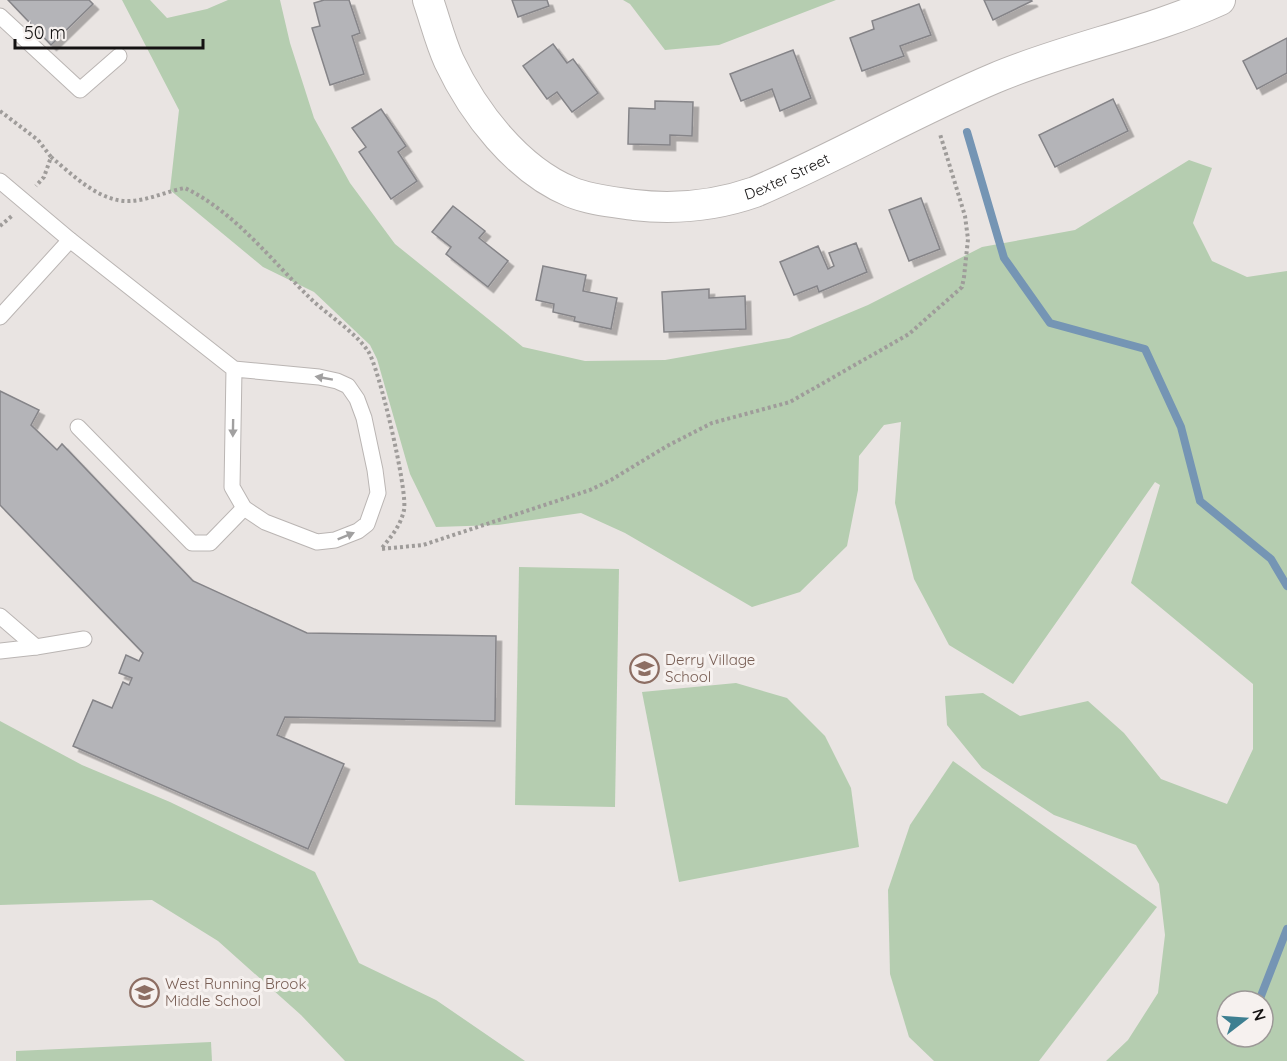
<svg xmlns="http://www.w3.org/2000/svg" width="1287" height="1061" font-family="Quicksand,sans-serif">
  <defs>
    <filter id="shadow"><feDropShadow dx="5.5" dy="5.5" stdDeviation="0" flood-color="#0004"/></filter>
  </defs>
  <rect width="100%" height="100%" fill="#e9e4e2"/>
  <g fill="#b5cdb0" fill-rule="evenodd">
    <path d="M122,0H150L167,18L207,9L228,0H280L290,43L314,118L350,183L395,244L523,347L585,361L665,360L789,338L868,305L982,247L1075,230L1189,160L1212,168L1193,223L1212,261L1247,277L1287,271V1061H1106L1128,1040L1158,993L1165,935L1159,884L1136,845L1054,815L982,768L947,725L945,696L983,693L1020,716L1088,701L1124,733L1161,779L1227,804L1253,749V684L1131,583L1160,485L1155,482L1013,684L949,645L914,579L895,503L901,422L884,425L859,456L858,490L847,546L800,592L752,607L625,533L581,513L498,525L436,527L410,474L377,359L370,345L314,292L263,267L170,190L179,110ZM1227,1001H1263V1037H1227Z"/>
    <path d="M623,0H836L719,45L665,50L630,4Z"/>
    <path d="M519,567L619,569L615,807L515,805Z"/>
    <path d="M736,683L787,698L825,736L851,788L859,847L679,882L642,692Z"/>
    <path d="M0,721L82,765L170,802L315,872L359,963L436,1000L525,1061H345L301,1015L218,941L152,900L0,905Z"/>
    <path d="M953,761L1157,907L1039,1061H934L909,1037L890,974L888,890L910,825Z"/>
    <path d="M211,1042L212,1061H16V1051Z"/>
  </g>
  <g fill="none" stroke-linecap="round" stroke-linejoin="round">
    <g stroke="#7595b4" stroke-width="8">
      <path d="M967,132L1004,258L1050,323L1145,349L1181,427L1200,501L1271,559L1287,586"/>
      <path d="M1259,1001L1287,929"/>
    </g>
  </g>
  <g fill="#b4b4b8" stroke="#858488" stroke-width="1.5" filter="url(#shadow)">
    <path d="M8,0H89L93,4L51,45Z"/>
    <path d="M324,0H349L360,33L352,36L364,74L330,85L312,28L320,26L314,3Z"/>
    <path d="M512,0H547L549,6L518,17Z"/>
    <path d="M984,0H1031L1032,1L993,20Z"/>
    <path d="M919,4L931,35L900,46L904,56L862,71L850,38L874,29L872,21Z"/>
    <path d="M1287,38V73L1257,89L1243,61Z"/>
    <path d="M553,44L567,63L573,59L598,93L572,112L557,92L547,99L523,66Z"/>
    <path d="M793,50L811,98L780,111L772,89L741,101L730,74Z"/>
    <path d="M1113,99L1128,131L1055,167L1039,135Z"/>
    <path d="M655,101L693,102L692,136L670,135V145L628,144L629,108L655,109Z"/>
    <path d="M381,109L406,146L398,152L417,181L391,199L359,152L366,147L352,128Z"/>
    <path d="M921,198L940,249L909,261L889,210Z"/>
    <path d="M453,206L485,231L479,238L508,261L488,287L446,254L451,247L432,232Z"/>
    <path d="M856,243L867,272L819,292L817,286L794,295L780,262L818,246L828,269L834,266L829,253Z"/>
    <path d="M543,266L586,275L583,291L617,298L611,329L574,321L575,317L553,312L554,304L536,300Z"/>
    <path d="M709,289V298L745,296L746,329L664,332L662,292Z"/>
    <path d="M0,391L39,410L31,425L57,450L62,444L193,581L307,633L496,636L495,721L285,717L277,735L344,764L308,849L73,746L93,700L112,708L123,682L129,685L132,678L119,673L126,655L139,661L143,653L0,505Z"/>
  </g>
  <g fill="none" stroke-linecap="round" stroke-linejoin="round">
    <defs>
      <g id="lane">
        <path d="M0,16L80,90L119,56"/>
        <path d="M0,181L70,240L234,369L319,377L337,381L348,386L357,399L364,418L375,470L378,493L367,524L358,531L335,540L317,542L265,522L244,508L232,487L234,369"/>
        <path d="M0,317L70,240"/>
        <path d="M78,427L192,543H210L244,508"/>
        <path d="M0,616L36,647L84,639"/>
        <path d="M0,651L36,647"/>
      </g>
      <g id="street">
        <path id="s1" d="M428,0C435,20 440,41 449,61C473,112 517,170 571,192C590,200 614,202 634,205C677,210 715,206 755,192C837,157 914,112 995,78C1068,47 1148,33 1220,0"/>
      </g>
    </defs>
    <use href="#lane" stroke="#bab5b3" stroke-width="17"/>
    <use href="#street" stroke="#bab5b3" stroke-width="32"/>
    <g stroke="#9f9c9a" stroke-width="4" stroke-dasharray="3 3" stroke-linecap="butt">
      <path d="M0,111L38,140L51,157L44,177L36,186"/>
      <path d="M51,157C73,175 100,203 131,201C149,200 168,191 185,188C235,212 272,261 311,299C329,316 354,331 368,351C379,367 408,491 404,510C401,525 391,537 381,549L423,545L590,490L611,480L667,446L712,423L790,402L909,334L962,287L964,277L968,239L965,216L940,134"/>
      <path d="M0,226L13,215"/>
    </g>
    <use href="#lane" stroke="#fff" stroke-width="15"/>
    <use href="#street" stroke="#fff" stroke-width="30"/>
  </g>
  <defs><path id="oneway-solid" d="M-6-.8H1V-3.2L6.5 0L1 3.2V.8H-6Z" transform="scale(1.5)"/></defs>
  <g fill="#a1a0a0">
    <use href="#oneway-solid" transform="translate(324 378) rotate(-170)"/>
    <use href="#oneway-solid" transform="translate(233 428) rotate(91)"/>
    <use href="#oneway-solid" transform="translate(346 536) rotate(-22)"/>
  </g>
  <defs>
    <symbol id="school-ring" viewBox="-11 -11 22 22"><circle r="9.5" fill="#f6f1ef" stroke="#8d6e63" stroke-width="1.5"/><path d="M0-5L7-2L0 1L-7-2ZM-4 1L0 2.5L4 1V4Q0 6-4 4Z" fill="#8d6e63"/></symbol>
  </defs>
  <g fill-rule="evenodd">
    <use href="#school-ring" x="628" y="652" width="33" height="33"/>
    <use href="#school-ring" x="128" y="976" width="33" height="33"/>
  </g>
  <g text-anchor="middle" stroke-width="6" stroke-linejoin="round" paint-order="stroke">
    <g font-size="15" fill="#141212" stroke="#f6f1ef">
      <text dy="5" stroke="none"><textPath href="#s1" startOffset="470">Dexter Street</textPath></text>
    </g>
    <g font-size="15" fill="#785e54" stroke="#f6f1ef" text-anchor="start">
      <text x="665" y="665">Derry Village<tspan x="665" dy="17">School</tspan></text>
      <text x="165" y="989">West Running Brook<tspan x="165" dy="17">Middle School</tspan></text>
    </g>
  </g>
  <g transform="translate(1245 1019) rotate(73)"><circle r="28" fill="#f6f1ef" stroke="#9c9897" stroke-width="1.5"/>
  <path d="M0-4.5L10 22L0 15L-10 22Z" fill="#3d7f91"/>
  <text y="-9" font-size="16" font-weight="bold" text-anchor="middle" fill="#141212">N</text>
  </g>
  <path d="M15 39v9h188v-9" fill="none" stroke="#141212" stroke-width="3"/>
  <text x="24" y="39" font-size="18" fill="#141212" stroke="#f6f1ef" stroke-width="4.5" paint-order="stroke">50 m</text>
</svg>
